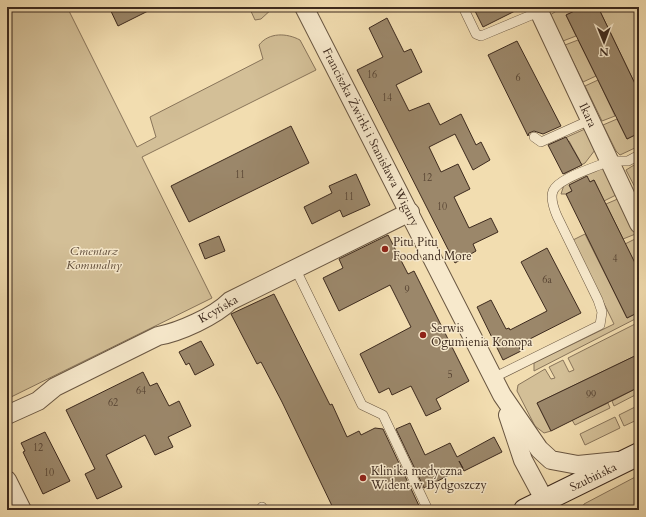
<svg xmlns="http://www.w3.org/2000/svg" width="646" height="517" font-family="Cardo,serif">
  <rect width="100%" height="100%" fill="#f2ddb0"/>
  <filter id="stains"><feTurbulence type="fractalNoise" baseFrequency=".005" numOctaves="4"/><feColorMatrix values="0 0 0 0 .2 0 0 0 0 .09 0 0 0 0 .02 0 0 0 .5 -.17"/></filter>
  <radialGradient id="worn" r=".72"><stop offset=".6" stop-color="#630" stop-opacity="0"/><stop offset="1" stop-color="#630" stop-opacity=".3"/></radialGradient>
  <g fill="#d3bf97" stroke="#88745a">
    <path d="M7,7H67L137,147L156,137L150,117L263,59L259,45C269,32 287,33 300,40L316,70L142,157L212,298L7,399Z"/>
    <path d="M249,7H274L261,19L255,20Z"/>
    <path d="M563,7H583L566,15L576,36L563,41L550,15Z"/>
    <path d="M598,7H639V92Z"/>
    <path d="M578,40L596,76L583,82L565,45Z"/>
    <path d="M598,80L615,116L602,121L585,86Z"/>
    <path d="M617,119L627,139L639,133V146L620,155L616,151L603,125Z"/>
    <path d="M585,129L595,150L585,163L564,174L563,170L580,161L569,141L551,150L549,145Z"/>
    <path d="M639,162V195L626,170Z"/>
    <path d="M601,168L606,169L618,194L604,201L594,180L566,194H561L564,185L567,183Z"/>
    <path d="M620,198L638,233L623,239L606,204Z"/>
    <path d="M585,234L627,318L639,312V317L534,371V363L614,324L573,240Z"/>
    <path d="M639,237V271L625,244Z"/>
    <path d="M639,322V354L537,403L551,431L544,433L535,426L517,391L518,385L545,369L551,379L555,378L549,367L563,360L569,372L574,370L568,358Z"/>
    <path d="M639,387V393L614,406L612,401Z"/>
    <path d="M608,403L610,408L575,425L572,420Z"/>
    <path d="M639,405V419L624,426L619,415Z"/>
    <path d="M615,417L620,428L585,445L580,434Z"/>
    <path d="M639,475V510H581L584,504Z"/>
  </g>
  <g fill="#9b876a" stroke="#3d2a1e">
    <path d="M109,7H156L118,26Z"/>
    <path d="M473,7H523L483,27Z"/>
    <path d="M583,7H598L639,92V133L627,139L566,15Z"/>
    <path d="M387,18L404,52L411,49L422,72L396,85L409,111L429,103L440,125L461,114L476,145L481,142L490,160L473,170L455,134L429,147L441,172L458,164L470,189L454,197L469,228L491,218L498,232L473,244L476,251L455,263L357,70L383,57L369,28Z"/>
    <path d="M517,41L561,126L543,134L534,131L529,133L528,136L488,55Z"/>
    <path d="M291,126L309,163L189,222L171,186Z"/>
    <path d="M566,137L582,165L563,174L548,145Z"/>
    <path d="M356,174L370,205L343,217L340,210L312,224L304,207L332,193L329,186Z"/>
    <path d="M587,176L590,182L594,180L639,271V312L627,318L566,194L572,191L569,185Z"/>
    <path d="M388,235L408,274L414,271L469,381L436,399L441,409L426,416L411,386L392,395L389,388L379,393L360,354L411,327L390,285L339,311L323,278L343,268L339,259Z"/>
    <path d="M219,236L225,251L205,259L199,244Z"/>
    <path d="M547,248L581,313L518,345L521,351L503,360L477,307L491,300L506,329L509,328L510,330L547,311L521,262Z"/>
    <path d="M274,294L330,405L332,404L347,437L359,431L361,435L375,428L383,429L421,510H334L282,402L261,362L257,364L231,314Z"/>
    <path d="M201,341L214,365L195,375L189,363L186,365L179,352Z"/>
    <path d="M639,354V387L551,431L537,403Z"/>
    <path d="M143,372L150,386L157,383L169,406L179,401L191,426L168,437L173,447L155,455L145,435L106,455L122,487L97,499L85,474L95,469L66,410Z"/>
    <path d="M410,423L425,455L450,443L457,457L494,437L502,452L464,471L459,461L463,468L424,488L396,429Z"/>
    <path d="M45,432L70,481L43,494L23,452L25,451L21,443Z"/>
  </g>
  <g fill="none" stroke-linecap="round" stroke-linejoin="round">
    <defs>
      <g id="service">
        <path d="M463,7L476,34L481,36L541,11"/>
        <path d="M534,137L541,142L590,120"/>
        <path d="M609,161H628L639,155"/>
        <path d="M295,268L362,405L383,415L428,510"/>
        <path d="M493,378L600,325L602,312L598,300L557,216C554,209 550,199 553,191C558,179 590,169 602,164"/>
        <path d="M260,510L262,507"/>
      </g>
      <g id="minor">
        <path d="M304,7L502,395L539,449L551,460L578,465L618,461"/>
        <path d="M537,7L639,224"/>
        <path d="M7,415L38,401L55,387L158,336C180,332 215,316 230,301L410,212"/>
        <path d="M508,415L523,460L545,501"/>
        <path d="M7,480L22,510"/>
      </g>
      <path id="secondary" d="M525,510L639,454"/>
    </defs>
    <use href="#service" stroke="#6a5742" stroke-width="10"/>
    <use href="#minor" stroke="#6a5742" stroke-width="20"/>
    <use href="#secondary" stroke="#3d2a1e" stroke-width="24"/>
    <use href="#service" stroke="#f7e9cc" stroke-width="9"/>
    <use href="#minor" stroke="#f7e9cc" stroke-width="18"/>
    <use href="#secondary" stroke="#f7e9cc" stroke-width="22"/>
  </g>
  <g fill="#8f2418" stroke="#f7e9cc" stroke-width="1.5">
    <circle cx="385" cy="249" r="4"/>
    <circle cx="423" cy="335" r="4"/>
    <circle cx="363" cy="478" r="4"/>
  </g>
  <g text-anchor="middle" stroke-width="3" stroke-linejoin="round" paint-order="stroke">
    <g font-size="10" fill="#544131">
      <text x="372" y="78">16</text>
      <text x="518" y="81">6</text>
      <text x="387" y="101">14</text>
      <text x="240" y="178">11</text>
      <text x="427" y="181">12</text>
      <text x="349" y="200">11</text>
      <text x="442" y="210">10</text>
      <text x="615" y="262">4</text>
      <text x="547" y="283">6a</text>
      <text x="407" y="293">9</text>
      <text x="450" y="378">5</text>
      <text x="141" y="394">64</text>
      <text x="591" y="398">99</text>
      <text x="113" y="406">62</text>
      <text x="38" y="451">12</text>
      <text x="49" y="476">10</text>
    </g>
    <g font-size="12" fill="#3d2a1e" stroke="#f7e9cc">
      <text transform="translate(588 115) rotate(65)" y="4">Ikara</text>
      <text transform="translate(371 137) rotate(63)" y="4">Franciszka Żwirki i Stanisława Wigury</text>
      <text transform="translate(218 309) rotate(-30)" y="4">Kcyńska</text>
      <text transform="translate(593 477) rotate(-26)" y="4">Szubińska</text>
    </g>
    <g font-size="12" fill="#3d2a1e" stroke="#f7e9cc" text-anchor="start">
      <text x="393" y="246">Pitu Pitu<tspan x="393" dy="14">Food and More</tspan></text>
      <text x="431" y="332">Serwis<tspan x="431" dy="14">Ogumienia Konopa</tspan></text>
      <text x="371" y="475">Klinika medyczna<tspan x="371" dy="14">Wident w Bydgoszczy</tspan></text>
    </g>
    <g font-size="12" font-style="italic" fill="#5b4836" stroke="#f7e9cc">
      <text x="94" y="255">Cmentarz<tspan x="94" dy="14">Komunalny</tspan></text>
    </g>
  </g>
  <rect width="646" height="517" fill="none" stroke="#f2ddb0" stroke-width="24"/>
  <rect x="8" y="8" width="630" height="501" fill="none" stroke="#3d2a1e" stroke-width="2"/>
  <rect x="12" y="12" width="622" height="493" fill="none" stroke="#3d2a1e"/>
  <g transform="translate(604 42) rotate(179)" stroke="#f7e9cc" stroke-width="3" paint-order="stroke">
  <path d="M0-3L7 15L0 10L-7 15Z" fill="#3d2a1e"/>
  <text y="-6" font-size="11" font-weight="bold" text-anchor="middle" fill="#3d2a1e">N</text>
  </g>
  <rect width="100%" height="100%" filter="url(#stains)"/>
  <rect width="100%" height="100%" fill="url(#worn)"/>
</svg>
